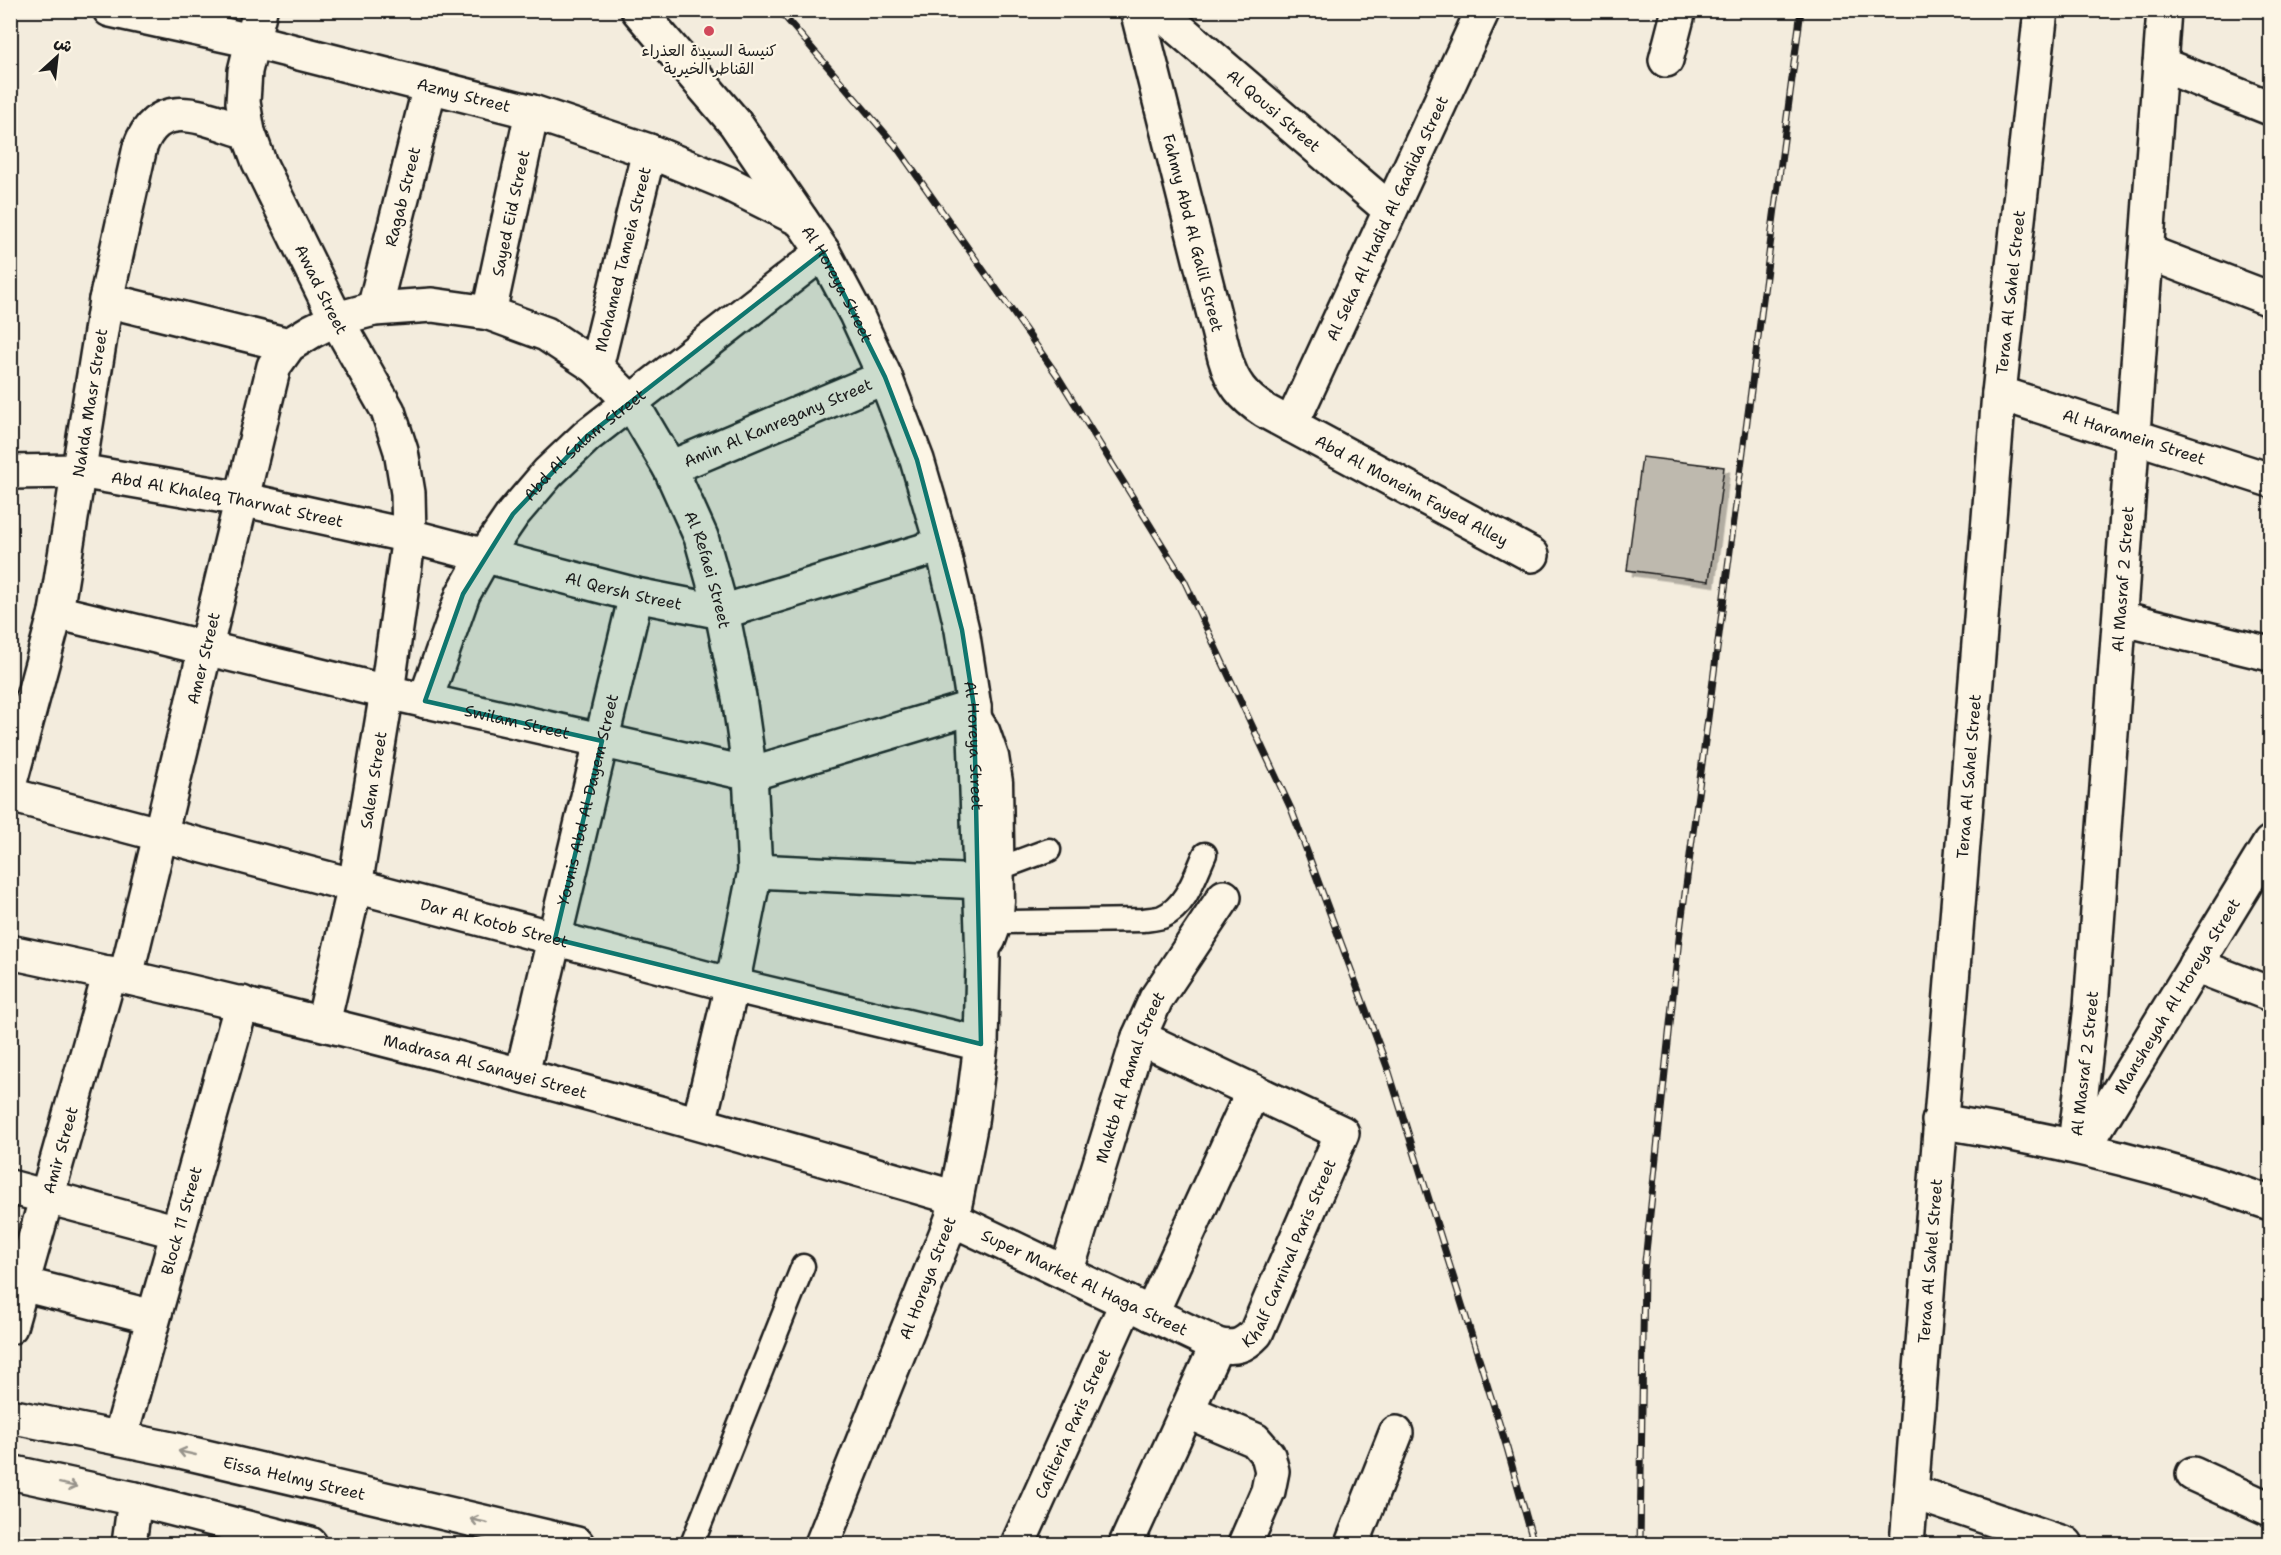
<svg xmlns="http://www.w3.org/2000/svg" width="2281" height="1555" font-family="'Shantell Sans','Playpen Sans Arabic',sans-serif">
  <defs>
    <filter id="shadow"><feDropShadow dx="5.5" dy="5.5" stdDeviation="0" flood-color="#0004"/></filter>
  </defs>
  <rect width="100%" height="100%" fill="#f3ecdd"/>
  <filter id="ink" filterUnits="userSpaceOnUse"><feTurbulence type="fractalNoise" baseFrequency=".0167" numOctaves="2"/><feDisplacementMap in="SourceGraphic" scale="12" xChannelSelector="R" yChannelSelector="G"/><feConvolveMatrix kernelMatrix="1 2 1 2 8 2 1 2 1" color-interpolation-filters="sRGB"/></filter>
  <g filter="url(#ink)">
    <path fill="#beb9ae" stroke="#1c1c1c" stroke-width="1.5" filter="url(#shadow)" d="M1642,457L1724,467L1709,581L1627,570Z"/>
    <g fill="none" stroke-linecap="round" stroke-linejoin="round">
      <defs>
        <g id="service">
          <path d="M978,714L988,730L997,756L1001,782L1003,902L1001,922L994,941L985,955"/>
          <path d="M1003,867L1049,850"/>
          <path d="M1001,922L1143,920C1149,919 1156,919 1162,917C1186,907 1195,876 1205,854"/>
          <path d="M692,1544L803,1266"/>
        </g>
        <g id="minor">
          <path id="s1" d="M110,10L252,41L532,112L649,151L727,183L801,220"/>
          <path id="s2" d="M260,10L245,71L243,102L248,132L259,162L336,319L388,411L401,451L408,493L409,536L387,692L355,886L323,1023"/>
          <path id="s3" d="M638,10L735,123L823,252L856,314L885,377L917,460L942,545L962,630L974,707L983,959L981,1044L971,1122L952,1219L822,1544"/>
          <path id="s4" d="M1137,10L1225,358C1232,383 1243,397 1265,411L1532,555"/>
          <path id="s5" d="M1157,10L1390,210"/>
          <path d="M1666,60L1679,10"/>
          <path d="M2160,64L2270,108"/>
          <path d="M2147,252L2270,299"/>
          <path d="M106,300L289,345"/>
          <path id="s6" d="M374,309L430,86"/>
          <path id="s7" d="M489,313L532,112"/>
          <path id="s8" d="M596,367L649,151"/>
          <path id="s9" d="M1999,393L2270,480"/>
          <path id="s10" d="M1291,425L1483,10"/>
          <path id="s11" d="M670,468L885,377"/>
          <path id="s12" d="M10,472L79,471L241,499L409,536L636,595L722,612L942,545"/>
          <path id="s13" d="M56,612L387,692L750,774L974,707"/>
          <path d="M2120,618L2270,654"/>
          <path id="s14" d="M425,701L463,594L485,555L513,514L548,473L587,436L823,252"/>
          <path id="s15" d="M10,782L56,612L106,300L140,147C160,93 207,120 248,132"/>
          <path id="s16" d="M10,795L732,985L981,1044"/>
          <path d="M755,871L981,882"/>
          <path id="s17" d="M10,952C330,1019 643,1106 956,1198"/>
          <path d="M2195,965L2270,994"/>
          <path id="s18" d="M126,976L274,366L289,345L312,331L336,319L374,309L432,305L489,313L546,334L596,367L631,402L670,468L701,537L722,612L739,697L750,774L755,871L732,985L699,1123"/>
          <path id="s19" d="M522,1074L636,595"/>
          <path d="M1939,1121C2052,1139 2162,1165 2270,1203"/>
          <path id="s20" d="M2075,1145L2091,1006L2164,10"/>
          <path id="s21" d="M2084,1148L2270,843"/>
          <path d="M10,1187L178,1232"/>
          <path id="s22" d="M952,1219L1217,1345C1235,1349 1244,1346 1256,1333L1342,1133L1139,1037"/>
          <path id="s23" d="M1066,1273L1139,1037L1156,999L1224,897"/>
          <path d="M10,1281L153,1317"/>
          <path d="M1151,1314L1253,1091"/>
          <path id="s24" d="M10,1327L110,973"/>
          <path d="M1187,1411L1255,1440L1268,1455L1272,1471L1268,1491L1245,1544"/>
          <path id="s25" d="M10,1416L176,1450L577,1544"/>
          <path id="s26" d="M120,1438L242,1003"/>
          <path d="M10,1472L135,1499L310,1544"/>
          <path d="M2193,1474L2270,1509"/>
          <path d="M1912,1492L2066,1544"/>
          <path d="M129,1544L135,1499"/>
          <path id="s27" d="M1018,1544L1127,1302"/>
          <path d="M1126,1544L1217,1345"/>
          <path d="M1352,1544L1396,1433"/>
          <path id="s28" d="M1907,1544L1999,393L2041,10"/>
        </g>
      </defs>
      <use href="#service" stroke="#1c1c1c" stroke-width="27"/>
      <use href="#minor" stroke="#1c1c1c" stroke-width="38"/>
      <use href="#service" stroke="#fcf5e5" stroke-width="22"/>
      <use href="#minor" stroke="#fcf5e5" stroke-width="33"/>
      <defs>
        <g id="rail">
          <path d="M779,10L896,146L1057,375L1184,580L1292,811L1389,1072L1507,1448L1534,1544"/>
          <path d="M1640,1544L1644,1271L1679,939L1801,10"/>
        </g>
      </defs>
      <use href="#rail" stroke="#1c1c1c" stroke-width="7"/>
      <use href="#rail" stroke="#fcf5e5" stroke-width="4.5" stroke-dasharray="14" stroke-linecap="butt"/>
    </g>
    <defs><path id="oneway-shaft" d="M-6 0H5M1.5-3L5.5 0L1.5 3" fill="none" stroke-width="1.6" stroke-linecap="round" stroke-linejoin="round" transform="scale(1.5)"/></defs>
    <g stroke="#97938b">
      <use href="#oneway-shaft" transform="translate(187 1453) rotate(-167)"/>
      <use href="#oneway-shaft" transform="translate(68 1485) rotate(12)"/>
      <use href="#oneway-shaft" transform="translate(479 1521) rotate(-167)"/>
    </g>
  </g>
  <path fill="#0f766e" fill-opacity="0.2" stroke="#0f766e" stroke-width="4.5" stroke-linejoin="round" d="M823,252L885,377L917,460L962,630L974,707L981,1044L555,939L602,741L425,701L463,594L513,514L587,436Z"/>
  <circle fill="#d1495b" stroke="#fcf5e5" stroke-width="2" cx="709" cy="31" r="6"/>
  <g text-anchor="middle" stroke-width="5" stroke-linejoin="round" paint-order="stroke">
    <g font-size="16" fill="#1c1c1c" stroke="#fcf5e5">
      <text x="709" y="56">كنيسة السيدة العذراء<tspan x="709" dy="18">القناطر الخيرية</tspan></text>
    </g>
    <g font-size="16" fill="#1c1c1c" stroke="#fcf5e5">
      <text dy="6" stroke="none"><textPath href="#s1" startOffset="364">Azmy Street</textPath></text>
      <text dy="6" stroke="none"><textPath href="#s5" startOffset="154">Al Qousi Street</textPath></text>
      <text dy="6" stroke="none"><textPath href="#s6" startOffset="116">Ragab Street</textPath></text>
      <text dy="6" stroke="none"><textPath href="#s7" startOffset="102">Sayed Eid Street</textPath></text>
      <text dy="6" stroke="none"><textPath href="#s10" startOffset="228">Al Seka Al Hadid Al Gadida Street</textPath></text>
      <text dy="6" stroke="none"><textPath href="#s4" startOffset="230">Fahmy Abd Al Galil Street</textPath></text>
      <text dy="6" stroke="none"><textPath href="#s8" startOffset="111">Mohamed Tameia Street</textPath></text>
      <text dy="6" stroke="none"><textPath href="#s3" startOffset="340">Al Horeya Street</textPath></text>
      <text dy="6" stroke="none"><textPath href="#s2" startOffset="298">Awad Street</textPath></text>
      <text dy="6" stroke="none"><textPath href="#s28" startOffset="1256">Teraa Al Sahel Street</textPath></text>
      <text dy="6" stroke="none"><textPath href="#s15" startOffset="388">Nahda Masr Street</textPath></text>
      <text dy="6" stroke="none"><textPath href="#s11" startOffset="117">Amin Al Kanregany Street</textPath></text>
      <text dy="6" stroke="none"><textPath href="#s9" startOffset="142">Al Haramein Street</textPath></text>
      <text dy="6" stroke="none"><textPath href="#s14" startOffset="308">Abd Al Salam Street</textPath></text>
      <text dy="6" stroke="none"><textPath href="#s4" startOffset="594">Abd Al Moneim Fayed Alley</textPath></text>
      <text dy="6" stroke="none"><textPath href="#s12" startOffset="220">Abd Al Khaleq Tharwat Street</textPath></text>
      <text dy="6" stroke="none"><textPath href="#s18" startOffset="1218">Al Refaei Street</textPath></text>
      <text dy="6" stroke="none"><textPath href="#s20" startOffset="568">Al Masraf 2 Street</textPath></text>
      <text dy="6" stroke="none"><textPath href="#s12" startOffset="627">Al Qersh Street</textPath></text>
      <text dy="6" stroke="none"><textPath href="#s18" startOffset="327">Amer Street</textPath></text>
      <text dy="6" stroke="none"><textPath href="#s13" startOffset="474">Swilam Street</textPath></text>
      <text dy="6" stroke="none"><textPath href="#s3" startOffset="826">Al Horeya Street</textPath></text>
      <text dy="6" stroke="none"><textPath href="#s28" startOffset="770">Teraa Al Sahel Street</textPath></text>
      <text transform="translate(373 780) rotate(-81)" y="6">Salem Street</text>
      <text dy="6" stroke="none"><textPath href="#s19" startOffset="282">Younis Abd Al Dayem Street</textPath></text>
      <text dy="6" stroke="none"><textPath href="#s16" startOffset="501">Dar Al Kotob Street</textPath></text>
      <text dy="6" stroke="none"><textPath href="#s21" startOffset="178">Mansheyah Al Horeya Street</textPath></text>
      <text dy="6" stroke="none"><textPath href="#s20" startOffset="82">Al Masraf 2 Street</textPath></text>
      <text dy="6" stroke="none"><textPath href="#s17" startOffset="489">Madrasa Al Sanayei Street</textPath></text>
      <text dy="6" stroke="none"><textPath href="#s23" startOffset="206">Maktb Al Aamal Street</textPath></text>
      <text dy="6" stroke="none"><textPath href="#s24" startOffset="184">Amir Street</textPath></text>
      <text dy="6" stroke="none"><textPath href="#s26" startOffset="226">Block 11 Street</textPath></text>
      <text dy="6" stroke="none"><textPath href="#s22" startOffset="423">Khalf Carnival Paris Street</textPath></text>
      <text dy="6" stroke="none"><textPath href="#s28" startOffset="284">Teraa Al Sahel Street</textPath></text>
      <text transform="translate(927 1278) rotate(-69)" y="6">Al Horeya Street</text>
      <text dy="6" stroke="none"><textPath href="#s22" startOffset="147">Super Market Al Haga Street</textPath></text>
      <text dy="6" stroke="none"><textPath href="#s27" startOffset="132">Cafiteria Paris Street</textPath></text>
      <text dy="6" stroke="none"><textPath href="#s25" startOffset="291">Eissa Helmy Street</textPath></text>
    </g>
  </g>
  <rect width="2281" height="1555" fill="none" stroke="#fcf5e5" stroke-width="36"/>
  <rect x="18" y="18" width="2245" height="1519" fill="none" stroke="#1c1c1c" stroke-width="2" filter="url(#ink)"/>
  <g transform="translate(57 57) rotate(27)" stroke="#fcf5e5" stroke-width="4.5" paint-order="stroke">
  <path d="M0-4.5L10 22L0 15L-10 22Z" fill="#1c1c1c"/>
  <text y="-9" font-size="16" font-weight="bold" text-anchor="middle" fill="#1c1c1c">ش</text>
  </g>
</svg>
